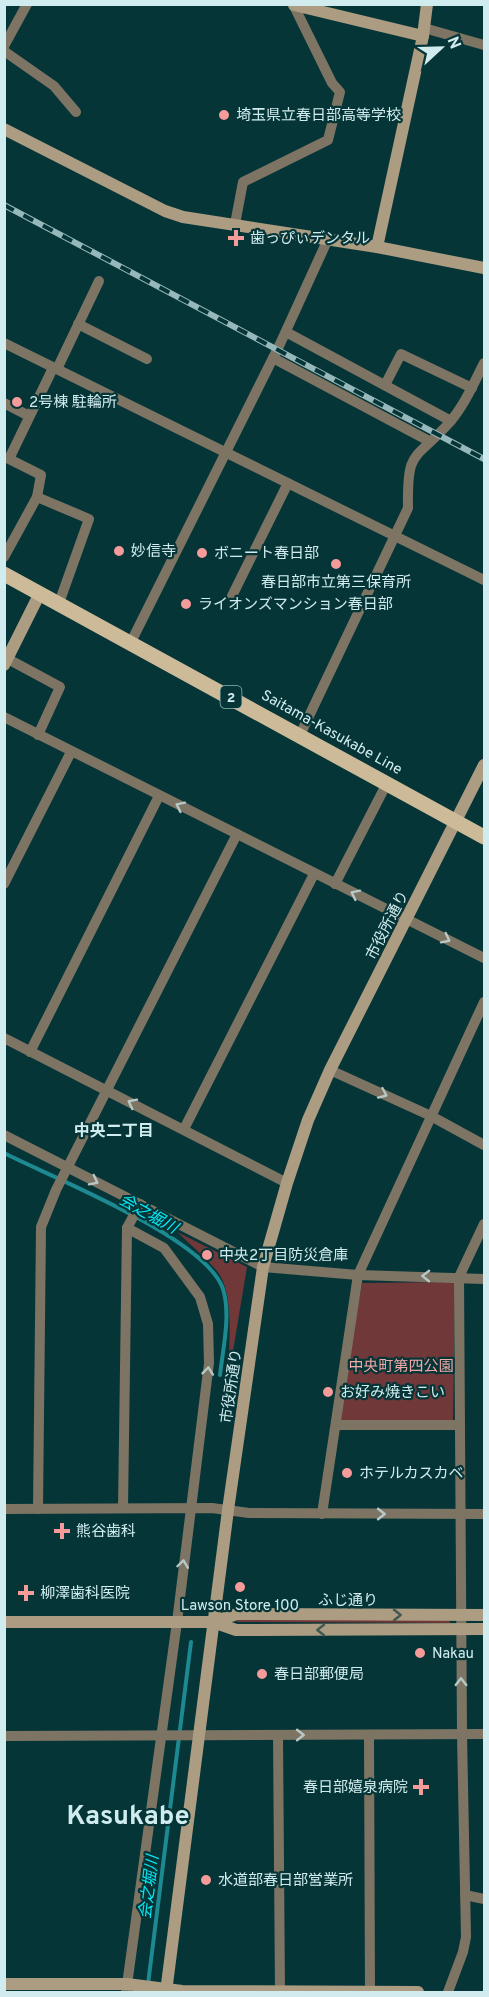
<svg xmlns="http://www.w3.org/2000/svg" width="489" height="1997" font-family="Overpass,'Noto Sans JP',sans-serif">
  <rect width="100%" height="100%" fill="#063538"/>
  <g fill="#703838">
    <path d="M177,1232L247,1267L228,1381C228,1350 236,1295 217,1271C205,1257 190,1244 177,1232Z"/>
    <path d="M455,1282L453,1422L338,1423L362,1283Z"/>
    <path d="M238,1619L449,1620L450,1623L237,1622Z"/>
  </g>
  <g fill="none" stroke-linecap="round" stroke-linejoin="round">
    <g stroke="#1d8990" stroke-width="4">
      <path d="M4,1153C53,1178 206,1238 223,1289C231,1315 223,1348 220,1375"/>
      <path d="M148,1984L191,1642"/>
    </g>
    <g stroke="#7d7464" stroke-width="10">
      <path d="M424,28L484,45"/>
      <path d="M4,46L27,4"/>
      <path d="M4,51L54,86L76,112"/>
      <path d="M235,224L243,182L328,140L340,92L332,83L293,4"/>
      <path d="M78,324L147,359"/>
      <path d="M286,332L451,421"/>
      <path d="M4,343L484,580"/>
      <path d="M273,358L429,441"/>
      <path d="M57,369L99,281"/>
      <path d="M385,385L401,354L472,388"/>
      <path d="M4,403L29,416"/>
      <path d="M37,497L89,519L59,603"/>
      <path d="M4,557L37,497L41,475L9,459L53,368"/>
      <path d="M232,596L288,483"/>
      <path d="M131,642L280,344L328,239"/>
      <path d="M8,659L60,687L38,735"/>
      <path d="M4,717L484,958"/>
      <path d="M300,735L408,508C407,448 414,462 449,423C464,406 474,383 484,363"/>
      <path d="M4,884L71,752"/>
      <path d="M335,884L387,783"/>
      <path d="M4,1038L287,1183"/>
      <path d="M30,1052L159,796"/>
      <path d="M330,1070L431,1116L484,1145"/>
      <path d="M184,1129L314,874"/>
      <path d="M4,1135L263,1267L358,1275L484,1279"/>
      <path d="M336,1425H460"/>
      <path d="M123,1508L127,1228L140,1204"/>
      <path d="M4,1509L212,1508L249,1513L484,1514"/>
      <path d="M38,1509L41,1227L56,1190L237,834"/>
      <path d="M322,1514L358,1275L484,1002"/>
      <path d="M278,1735L280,1992"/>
      <path d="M4,1736L484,1734"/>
      <path d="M369,1736L370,1992"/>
      <path d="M465,1895L484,1899"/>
      <path d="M126,1992L177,1622L209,1363L208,1324L200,1297L164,1248L127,1228"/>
      <path d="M448,1992L463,1952L466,1937L462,1734L459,1277L484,1224"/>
    </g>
    <g stroke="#ab9c82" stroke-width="12">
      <path d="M294,5L423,36"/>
      <path d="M4,129L165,211L183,217L377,247L484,268"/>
      <path d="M377,247L423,36L427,4"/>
      <path d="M4,665L40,593"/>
      <path d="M4,1622H213L236,1630L484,1629"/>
      <path d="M213,1622L237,1614L484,1615"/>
      <path d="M4,1984H127L182,1991L418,1992"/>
      <path d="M166,1992L228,1510L263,1267L287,1183L308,1120L330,1070L484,765"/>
    </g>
    <path stroke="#cdba99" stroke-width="15" d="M4,574L484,837"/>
    <defs>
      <path id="rail" d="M4,205L484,459"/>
    </defs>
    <use href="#rail" stroke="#96b8ba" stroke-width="6"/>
    <use href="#rail" stroke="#063538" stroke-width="4" stroke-dasharray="11" stroke-linecap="butt"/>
  </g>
  <defs><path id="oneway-chevron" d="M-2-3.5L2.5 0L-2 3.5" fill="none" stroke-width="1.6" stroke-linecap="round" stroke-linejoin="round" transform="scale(1.5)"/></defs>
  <g stroke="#b7c8c5">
    <use href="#oneway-chevron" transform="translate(180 806) rotate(-154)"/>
    <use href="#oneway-chevron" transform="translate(355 894) rotate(-154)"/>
    <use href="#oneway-chevron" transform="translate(446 939) rotate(27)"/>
    <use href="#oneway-chevron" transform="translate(383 1094) rotate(24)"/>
    <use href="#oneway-chevron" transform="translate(132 1103) rotate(-153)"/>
    <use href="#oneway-chevron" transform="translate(94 1181) rotate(27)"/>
    <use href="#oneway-chevron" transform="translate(426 1276) rotate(-179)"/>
    <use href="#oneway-chevron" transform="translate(208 1371) rotate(-84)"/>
    <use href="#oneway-chevron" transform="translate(381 1514)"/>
    <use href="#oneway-chevron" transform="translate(183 1564) rotate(-82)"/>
    <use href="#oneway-chevron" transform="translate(461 1682) rotate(-90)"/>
    <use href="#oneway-chevron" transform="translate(300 1735)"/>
  </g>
  <g stroke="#405952">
    <use href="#oneway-chevron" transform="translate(397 1615)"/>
    <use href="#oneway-chevron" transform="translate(321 1630) rotate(180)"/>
  </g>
  <g fill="#f59b99" stroke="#063538" stroke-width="2">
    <circle cx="224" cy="115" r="6"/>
    <path d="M233 229h6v6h6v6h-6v6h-6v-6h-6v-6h6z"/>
    <circle cx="17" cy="402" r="6"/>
    <circle cx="119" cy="551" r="6"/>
    <circle cx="202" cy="553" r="6"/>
    <circle cx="336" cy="564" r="6"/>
    <circle cx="186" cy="604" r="6"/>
    <circle cx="207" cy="1255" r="6"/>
    <circle cx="328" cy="1392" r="6"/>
    <circle cx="347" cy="1473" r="6"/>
    <path d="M59 1522h6v6h6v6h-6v6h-6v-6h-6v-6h6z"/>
    <circle cx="240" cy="1587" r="6"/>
    <path d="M23 1584h6v6h6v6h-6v6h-6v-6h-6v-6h6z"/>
    <circle cx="420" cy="1653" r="6"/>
    <circle cx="262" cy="1674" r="6"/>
    <path d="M418 1778h6v6h6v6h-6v6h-6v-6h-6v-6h6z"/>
    <circle cx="206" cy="1880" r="6"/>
  </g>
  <g text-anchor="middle" stroke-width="4.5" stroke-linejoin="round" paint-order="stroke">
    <rect fill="#063538" stroke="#93b5b7" stroke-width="1.5" x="220.5" y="686" width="21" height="22" rx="4.5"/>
    <g font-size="14" font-weight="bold" fill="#d0ecee">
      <text x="231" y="702">2</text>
    </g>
    <g font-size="15" fill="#d0ecee" stroke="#063538" text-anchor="start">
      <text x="236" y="120">埼玉県立春日部高等学校</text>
      <text x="250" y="243">歯っぴぃデンタル</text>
      <text x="29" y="407">2号棟 駐輪所</text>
      <text x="131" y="556">妙信寺</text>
      <text x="214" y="558">ボニート春日部</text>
      <text x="336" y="587" text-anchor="middle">春日部市立第三保育所</text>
      <text x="198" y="609">ライオンズマンション春日部</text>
      <text x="219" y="1260">中央2丁目防災倉庫</text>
      <text x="340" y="1397">お好み焼きこい</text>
      <text x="359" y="1478">ホテルカスカベ</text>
      <text x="76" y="1536">熊谷歯科</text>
      <text x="40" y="1598">柳澤歯科医院</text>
      <text x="240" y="1610" text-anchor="middle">Lawson Store 100</text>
      <text x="432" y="1658">Nakau</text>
      <text x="274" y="1679">春日部郵便局</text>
      <text x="408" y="1792" text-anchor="end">春日部嬉泉病院</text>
      <text x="218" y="1885">水道部春日部営業所</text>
    </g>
    <g font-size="15" fill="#d0ecee" stroke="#063538">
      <text transform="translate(332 732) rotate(29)" y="5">Saitama-Kasukabe Line</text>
      <text transform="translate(387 925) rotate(-63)" y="5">市役所通り</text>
      <text transform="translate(231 1386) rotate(-82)" y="5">市役所通り</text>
      <text x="348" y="1605">ふじ通り</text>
    </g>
    <g font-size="15" fill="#f1a8a6" stroke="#063538">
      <text x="401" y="1371">中央町第四公園</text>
    </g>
    <g font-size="16" font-weight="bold" fill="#d0ecee" stroke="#063538">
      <text x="114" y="1136">中央二丁目</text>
    </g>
    <g font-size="16" font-style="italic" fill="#05eaf6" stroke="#063538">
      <text transform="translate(149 1213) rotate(29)" y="6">会之堀川</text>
      <text transform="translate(148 1887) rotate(-83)" y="6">会之堀川</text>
    </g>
    <g font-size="27" font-weight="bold" fill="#d0ecee" stroke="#063538">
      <text x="128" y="1824">Kasukabe</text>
    </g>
  </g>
  <rect width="489" height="1997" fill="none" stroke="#d0ecee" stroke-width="12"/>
  <g transform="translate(441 48) rotate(68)" stroke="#063538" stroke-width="4.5" paint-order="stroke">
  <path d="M0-4.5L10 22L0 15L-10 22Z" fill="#d0ecee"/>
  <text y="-9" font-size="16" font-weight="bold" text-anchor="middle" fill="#d0ecee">N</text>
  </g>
</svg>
